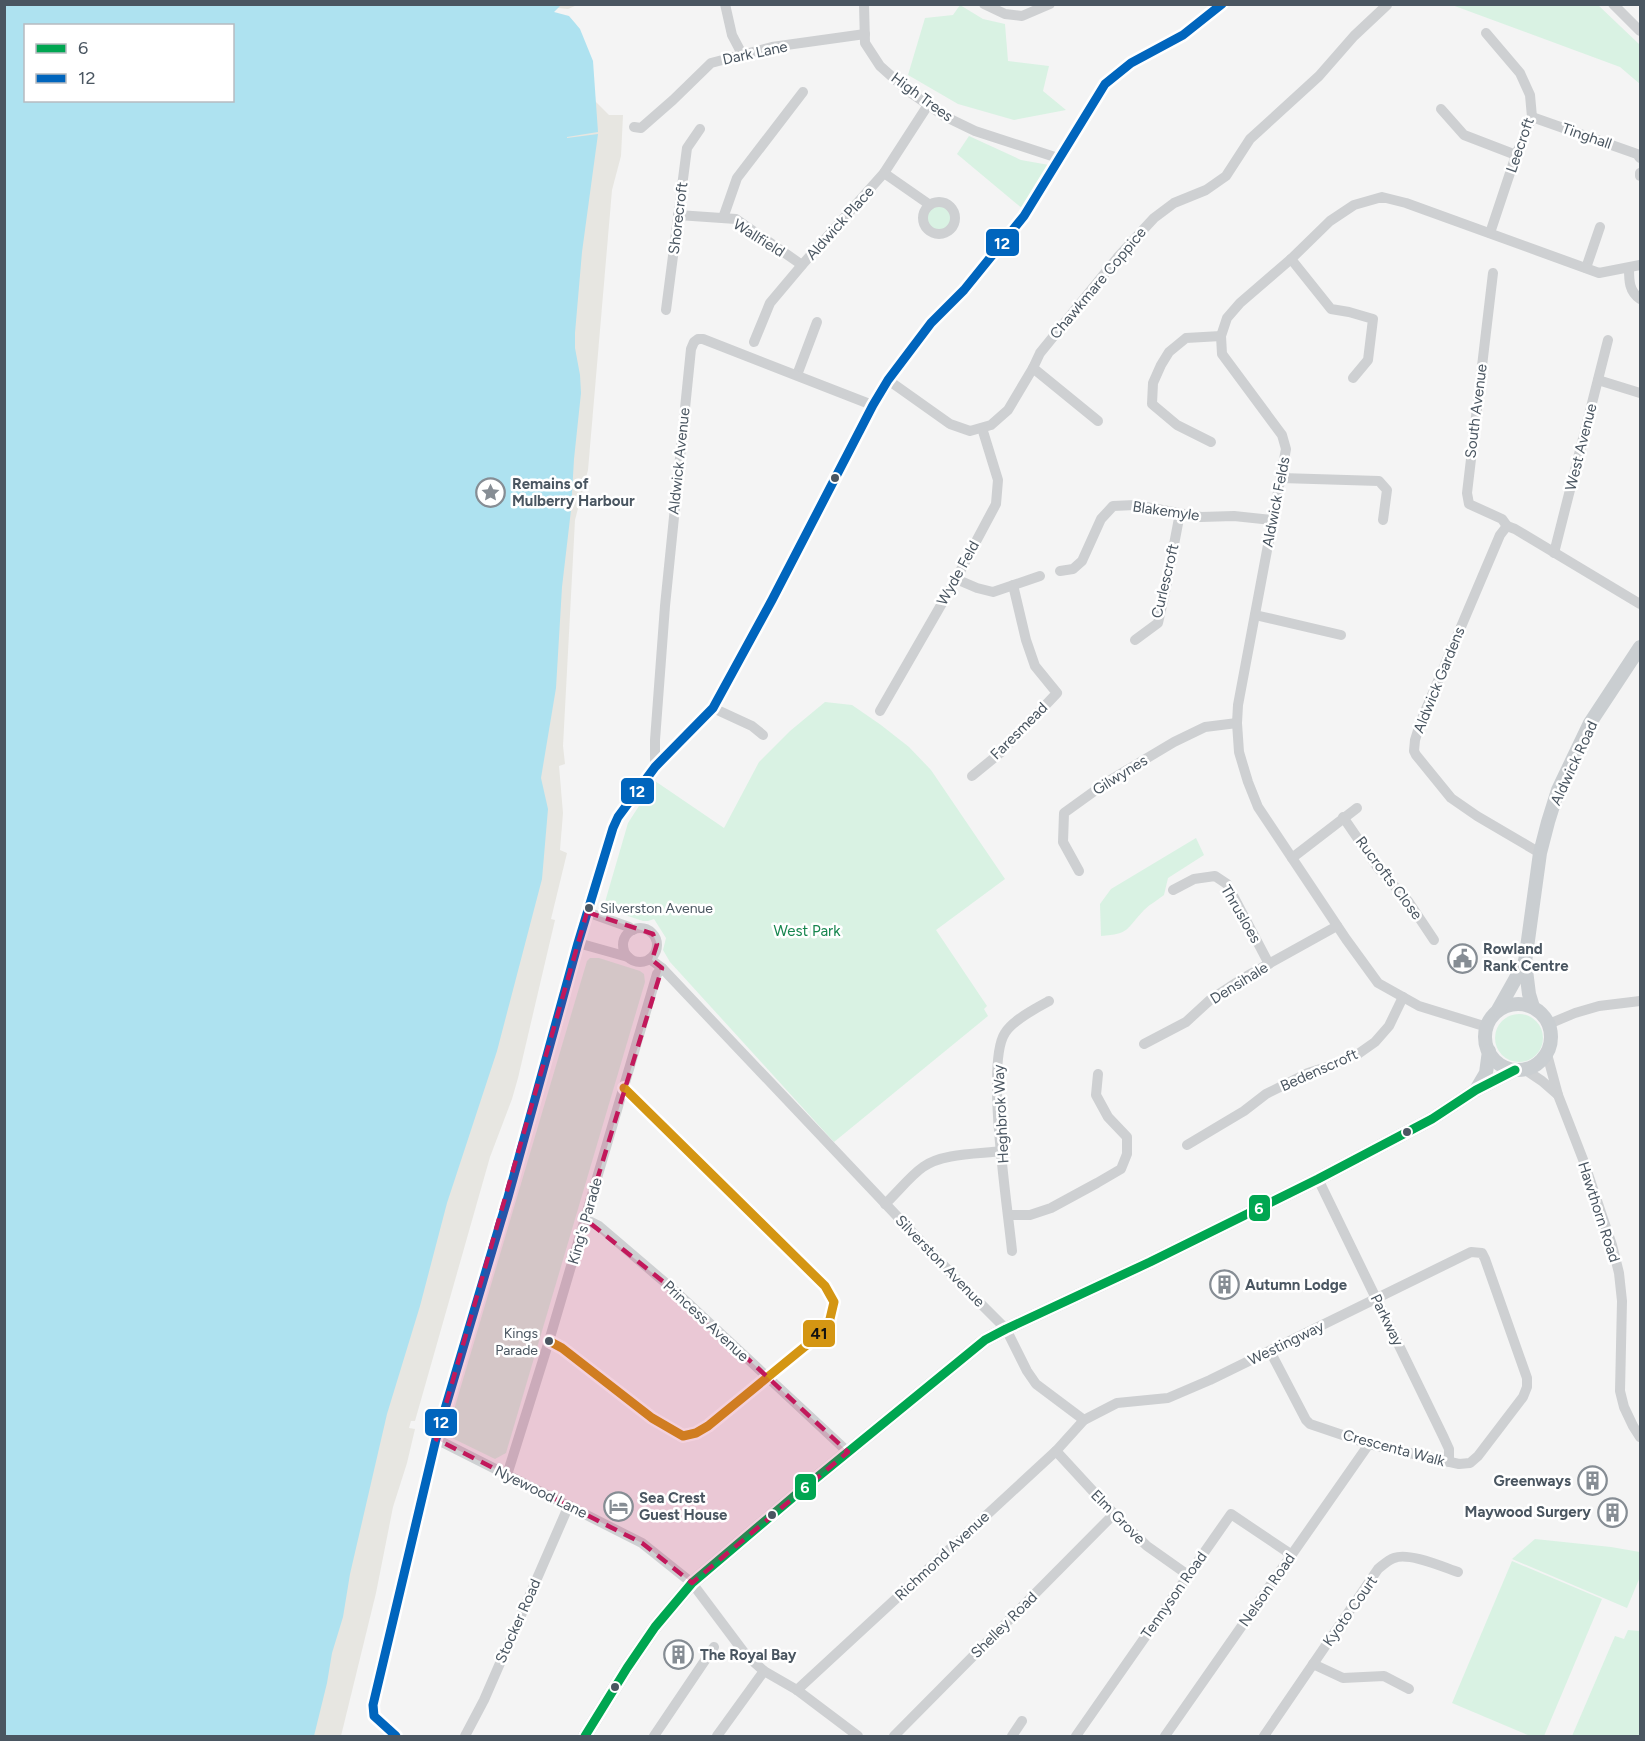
<svg xmlns="http://www.w3.org/2000/svg" width="1645" height="1741" font-family="Figtree,sans-serif">
  <rect width="100%" height="100%" fill="#f4f4f4"/>
  <g fill="#d9f2e3">
    <path d="M960,5L983,19L1005,24L1008,61L1049,66L1043,91L1066,110L1014,120L958,104L908,75L925,18L953,15Z"/>
    <path d="M1452,5H1598L1640,45V84L1620,67Z"/>
    <path d="M969,136L1021,160L1049,165L1024,210L957,154Z"/>
    <circle cx="939" cy="218" r="13"/>
    <path d="M825,702L852,705L881,725L909,747L931,770L1005,879L936,930L987,1006L984,1009L988,1016L834,1142L670,962L663,950L666,938L654,919L648,921H643L607,909L605,902L628,823L655,781L724,828L759,762L790,731Z"/>
    <path d="M1196,838L1204,855L1168,878L1164,895C1158,900 1150,904 1144,910C1126,929 1130,934 1101,936L1100,904L1111,889Z"/>
    <path d="M590,958H599L640,971L644,974L645,982L506,1453L495,1459L454,1439L450,1436L448,1430L587,961Z"/>
    <circle cx="1519" cy="1038" r="24"/>
    <path d="M1535,1539L1611,1547L1640,1552V1577L1627,1608L1512,1559Z"/>
    <path d="M1512,1561L1602,1599L1544,1736H1530L1452,1703Z"/>
    <path d="M1628,1630L1640,1631V1736H1572L1615,1636L1624,1639Z"/>
  </g>
  <path fill="#e7e6e1" d="M528,5H577L568,9L538,6L593,99L609,115H623L621,156L612,190L588,470L575,520L563,746L565,764L559,766L563,813L560,850L567,853L551,919L555,920L518,1078L512,1099L490,1157L415,1421H411L409,1428L415,1429L407,1463L393,1507L376,1593L341,1736H213Z"/>
  <path fill="#aee2f0" fill-rule="evenodd" d="M5,4L561,5L554,12L569,16L575,23L580,29L593,61L598,132L567,137V138L598,134L582,252L575,333V348L580,375L581,393L574,459L571,510L562,587L556,688L541,778L548,809L542,879L497,1051L447,1203L420,1306L387,1414L350,1574L343,1617L332,1653L327,1683L314,1736H5ZM26,26H232V100H26Z"/>
  <g fill="none" stroke-linecap="round" stroke-linejoin="round">
    <g stroke="#ced0d2" stroke-width="10">
      <path d="M725,4L732,35L742,54"/>
      <path d="M864,4L865,43L880,66L908,91L944,116L975,131L1061,159"/>
      <path d="M984,4L1005,14L1022,16L1050,4"/>
      <path d="M1613,4L1640,31"/>
      <path d="M1486,33L1520,73L1530,95L1532,117L1516,155L1490,233"/>
      <path d="M1441,109L1464,135L1516,155"/>
      <path d="M1532,117L1637,154L1640,158"/>
      <path d="M634,127L641,128L673,100L711,63L772,47L865,34"/>
      <path d="M884,173L930,205"/>
      <path d="M1640,176V173"/>
      <circle cx="939" cy="218" r="16"/>
      <path d="M678,215L736,219L802,265"/>
      <path d="M723,218L737,178L803,92"/>
      <path d="M1291,259L1331,309L1349,312L1373,319L1368,360L1353,378"/>
      <path d="M1586,268L1600,227"/>
      <path d="M1629,268C1629,281 1629,291 1640,299"/>
      <path d="M1493,273L1467,493L1469,504L1502,519L1507,526"/>
      <path d="M666,310L687,148L700,129"/>
      <path d="M754,342L770,303L802,265L884,173L928,105"/>
      <path d="M1033,368L1098,421"/>
      <path d="M797,375L817,322"/>
      <path d="M888,380L950,424L970,431L991,425L1008,410L1033,368L1040,353L1118,257L1154,218L1174,203L1206,190L1226,176L1250,139L1319,76L1354,36L1387,5"/>
      <path d="M1598,380L1640,393"/>
      <path d="M1211,442L1177,425L1152,404L1153,383L1161,365L1169,352L1186,338L1221,336"/>
      <path d="M1281,478L1379,481L1387,490L1383,520"/>
      <path d="M1507,526L1500,535L1421,721L1415,740L1414,751L1416,755L1451,798L1477,816L1540,853"/>
      <path d="M1507,526L1515,529L1640,604"/>
      <path d="M1554,553L1608,340"/>
      <path d="M1060,571L1073,569L1082,561L1101,519L1113,506L1135,505L1201,517L1234,516L1272,520"/>
      <path d="M956,579L977,588L993,592L1040,576"/>
      <path d="M1255,615L1341,635"/>
      <path d="M1135,640L1158,623L1164,597L1180,513"/>
      <path d="M713,708L752,726L763,735"/>
      <path d="M880,711L956,579L996,504L998,480L982,428"/>
      <path d="M655,767V740L665,606L691,349L694,342L698,339H703L867,403"/>
      <path d="M972,776L1000,753L1057,693L1035,666L1026,640L1013,585"/>
      <path d="M1343,817L1378,868L1408,901L1434,940"/>
      <path d="M1292,858L1357,808"/>
      <path d="M1079,871L1063,842L1064,813L1107,782L1174,742L1205,727L1237,723"/>
      <path d="M1173,890L1194,879L1215,876L1227,884L1269,964"/>
      <path d="M587,912L629,927L633,930"/>
      <circle cx="640" cy="945" r="17"/>
      <path d="M578,943L628,957"/>
      <path d="M650,959L662,968L967,1290L1006,1329L1027,1371L1036,1384L1084,1420"/>
      <path d="M1549,1024L1575,1013L1599,1006L1640,1001"/>
      <path d="M1487,1027L1419,1006L1378,983L1346,939L1258,807L1248,782L1239,752L1237,723L1238,705L1286,449L1282,435L1222,354L1221,336L1227,318L1240,303L1291,259L1330,221L1354,205L1382,197L1406,203L1599,273L1640,265"/>
      <path d="M1144,1044L1186,1022L1210,1000L1245,977L1337,926"/>
      <path d="M1547,1054L1558,1095L1584,1162L1612,1245L1619,1273L1622,1301L1620,1391L1624,1407L1633,1426L1640,1437"/>
      <path d="M1524,1069L1542,1081L1558,1095"/>
      <path d="M1187,1145L1244,1111L1266,1094L1308,1073L1336,1064L1358,1054L1375,1042L1389,1026L1403,997"/>
      <path d="M1318,1179L1443,1436L1449,1449V1462"/>
      <path d="M885,1204C897,1193 910,1176 923,1167C942,1153 979,1154 1002,1151"/>
      <path d="M1009,1215H1030L1051,1208L1097,1183L1121,1169L1127,1154V1137L1108,1117L1096,1095L1098,1074"/>
      <path d="M585,1219L599,1226L675,1291L848,1452"/>
      <path d="M1012,1251C1008,1209 985,1063 1005,1033C1013,1020 1036,1008 1049,1001"/>
      <path d="M549,1341L562,1348L652,1418L683,1436L696,1433L708,1426L808,1344L829,1323L834,1302L825,1286L624,1088"/>
      <path d="M436,1439L642,1543L692,1583L746,1655L764,1671L797,1690L858,1736"/>
      <path d="M1056,1451L1114,1514L1147,1546L1188,1575"/>
      <path d="M507,1475L549,1341L657,974L662,968"/>
      <path d="M1313,1664L1343,1678L1384,1676L1409,1689"/>
      <path d="M797,1690L1056,1451L1084,1420L1117,1403L1168,1398L1210,1380L1471,1252L1482,1253L1485,1259L1527,1378V1387L1523,1397L1478,1456L1470,1463L1459,1464L1369,1444L1310,1424L1306,1420L1270,1351"/>
      <path d="M396,1736L374,1716L373,1705L436,1439L508,1197L578,943L613,828L618,817L655,767L713,708L772,600L873,405L888,380L931,323L964,290L1024,216L1105,84L1131,63L1183,35L1222,4"/>
      <path d="M465,1736L484,1700L569,1505"/>
      <path d="M654,1736L714,1647"/>
      <path d="M717,1736L764,1671"/>
      <path d="M894,1736L1114,1514"/>
      <path d="M1012,1736L1022,1721"/>
      <path d="M1076,1736L1231,1514L1292,1555"/>
      <path d="M1165,1736L1369,1444"/>
      <path d="M1264,1736L1378,1569C1383,1565 1388,1560 1394,1558C1409,1552 1443,1567 1458,1572"/>
    </g>
    <g stroke="#caced1" stroke-width="14">
      <circle cx="1518" cy="1037" r="33"/>
      <path d="M1533,1007L1529,994L1525,962L1540,853L1548,822L1558,790L1590,723L1640,647"/>
      <path d="M1498,1010L1525,962"/>
      <path d="M1476,1090L1486,1073L1489,1051"/>
      <path d="M585,1736L627,1668L655,1627L692,1583L798,1493L985,1340L1006,1329L1150,1262L1318,1179L1432,1119L1476,1090L1515,1070"/>
    </g>
    <defs>
      <path id="bus-1" d="M585,1736L627,1668L655,1627L692,1583L798,1493L985,1340L1006,1329L1150,1262L1318,1179L1432,1119L1476,1090L1515,1070"/>
      <path id="bus-2" d="M396,1736L374,1716L373,1705L436,1439L508,1197L578,943L613,828L618,817L655,767L713,708L772,600L873,405L888,380L931,323L964,290L1024,216L1105,84L1131,63L1183,35L1222,4"/>
      <path id="bus-3" d="M549,1341L562,1348L652,1418L683,1436L696,1433L708,1426L808,1344L829,1323L834,1302L825,1286L624,1088"/>
    </defs>
    <use href="#bus-1" stroke="#fff" stroke-width="14"/>
    <use href="#bus-2" stroke="#fff" stroke-width="14"/>
    <use href="#bus-3" stroke="#fff" stroke-width="14"/>
    <use href="#bus-1" stroke="#00a651" stroke-width="9"/>
    <use href="#bus-2" stroke="#0065bd" stroke-width="9"/>
    <use href="#bus-3" stroke="#d49613" stroke-width="9"/>
  </g>
  <path fill="#c2185b" fill-opacity="0.2" stroke="#c2185b" stroke-width="4.5" stroke-dasharray="12 8" stroke-linejoin="round" d="M587,912L653,934L657,944L652,960L662,968L585,1219L675,1291L848,1452L692,1583L642,1543L436,1439Z"/>
  <defs>
    <symbol id="sight-ring" viewBox="-11 -11 22 22"><circle r="9.5" fill="#fff" stroke="#868d94" stroke-width="1.5"/><path d="M0-6L1.8-2.2L6-1.7L2.9 1.2L3.7 5.4L0 3.3L-3.7 5.4L-2.9 1.2L-6-1.7L-1.8-2.2Z" fill="#868d94"/></symbol>
    <symbol id="civic-ring" viewBox="-11 -11 22 22"><circle r="9.5" fill="#fff" stroke="#868d94" stroke-width="1.5"/><path d="M-.6-6.5H3V-4.5H.6V-3L4-1V1h2V6H-6V1h2V-1L-.6-3ZM-1.2 2.5V6h2.4V2.5Z" fill="#868d94"/></symbol>
    <symbol id="building-ring" viewBox="-11 -11 22 22"><circle r="9.5" fill="#fff" stroke="#868d94" stroke-width="1.5"/><path d="M-4-6H4V6H1V3H-1V6H-4ZM-2.5-4.3h1.7v1.8h-1.7ZM.8-4.3h1.7v1.8H.8ZM-2.5-1h1.7V.8h-1.7ZM.8-1h1.7V.8H.8Z" fill="#868d94"/></symbol>
    <symbol id="hotel-ring" viewBox="-11 -11 22 22"><circle r="9.5" fill="#fff" stroke="#868d94" stroke-width="1.5"/><path d="M-6-4.5h1.5V1H6V5H4.5V3h-9V5H-6ZM-4 0a1.8 1.8 0 1 1 3.6 0ZM.5 0V-2.5h3Q6-2.5 6 0Z" fill="#868d94"/></symbol>
  </defs>
  <g fill-rule="evenodd">
    <use href="#sight-ring" x="474" y="476" width="33" height="33"/>
    <use href="#civic-ring" x="1446" y="942" width="33" height="33"/>
    <use href="#building-ring" x="1208" y="1268" width="33" height="33"/>
    <use href="#building-ring" x="1576" y="1464" width="33" height="33"/>
    <use href="#hotel-ring" x="602" y="1490" width="33" height="33"/>
    <use href="#building-ring" x="1596" y="1496" width="33" height="33"/>
    <use href="#building-ring" x="662" y="1638" width="33" height="33"/>
  </g>
  <g fill="#4a5661" stroke="#fff" stroke-width="2">
    <circle cx="835" cy="478" r="5"/>
    <circle cx="589" cy="908" r="5"/>
    <circle cx="1407" cy="1132" r="5"/>
    <circle cx="549" cy="1341" r="5"/>
    <circle cx="772" cy="1515" r="5"/>
    <circle cx="615" cy="1687" r="5"/>
  </g>
  <g text-anchor="middle" stroke-width="5" stroke-linejoin="round" paint-order="stroke">
    <g font-size="14" fill="#4a5661" stroke="#fff" text-anchor="start">
      <text x="600" y="913">Silverston Avenue</text>
      <text x="538" y="1338" text-anchor="end">Kings<tspan x="538" dy="17">Parade</tspan></text>
    </g>
    <g font-size="15" fill="#4a5661" stroke="#fff">
      <text transform="translate(755 53) rotate(-12)" y="5">Dark Lane</text>
      <text transform="translate(922 97) rotate(36)" y="5">High Trees</text>
      <text transform="translate(1587 136) rotate(19)" y="5">Tinghall</text>
      <text transform="translate(1520 145) rotate(-71)" y="5">Leecroft</text>
      <text transform="translate(678 218) rotate(-83)" y="5">Shorecroft</text>
      <text transform="translate(840 223) rotate(-48)" y="5">Aldwick Place</text>
      <text transform="translate(759 238) rotate(32)" y="5">Wallfield</text>
      <text transform="translate(1098 283) rotate(-50)" y="5">Chawkmare Coppice</text>
      <text transform="translate(1476 411) rotate(-83)" y="5">South Avenue</text>
      <text transform="translate(1581 447) rotate(-76)" y="5">West Avenue</text>
      <text transform="translate(679 461) rotate(-84)" y="5">Aldwick Avenue</text>
      <text transform="translate(1276 502) rotate(-79)" y="5">Aldwick Felds</text>
      <text transform="translate(1166 511) rotate(8)" y="5">Blakemyle</text>
      <text transform="translate(958 573) rotate(-61)" y="5">Wyde Feld</text>
      <text transform="translate(1165 581) rotate(-77)" y="5">Curlescroft</text>
      <text transform="translate(1439 680) rotate(-68)" y="5">Aldwick Gardens</text>
      <text transform="translate(1019 731) rotate(-45)" y="5">Faresmead</text>
      <text transform="translate(1574 763) rotate(-65)" y="5">Aldwick Road</text>
      <text transform="translate(1120 775) rotate(-32)" y="5">Gilwynes</text>
      <text transform="translate(1389 878) rotate(53)" y="5">Rucrofts Close</text>
      <text transform="translate(1241 914) rotate(60)" y="5">Thrusloes</text>
      <text transform="translate(1239 983) rotate(-32)" y="5">Densihale</text>
      <text transform="translate(1319 1070) rotate(-24)" y="5">Bedenscroft</text>
      <text transform="translate(1001 1114) rotate(-93)" y="5">Heghbrok Way</text>
      <text transform="translate(1599 1212) rotate(72)" y="5">Hawthorn Road</text>
      <text transform="translate(585 1221) rotate(-74)" y="5">King's Parade</text>
      <text transform="translate(940 1261) rotate(46)" y="5">Silverston Avenue</text>
      <text transform="translate(1387 1320) rotate(64)" y="5">Parkway</text>
      <text transform="translate(706 1321) rotate(43)" y="5">Princess Avenue</text>
      <text transform="translate(1286 1343) rotate(-26)" y="5">Westingway</text>
      <text transform="translate(1394 1448) rotate(15)" y="5">Crescenta Walk</text>
      <text transform="translate(541 1492) rotate(26)" y="5">Nyewood Lane</text>
      <text transform="translate(1118 1517) rotate(45)" y="5">Elm Grove</text>
      <text transform="translate(942 1556) rotate(-43)" y="5">Richmond Avenue</text>
      <text transform="translate(1267 1590) rotate(-55)" y="5">Nelson Road</text>
      <text transform="translate(1174 1595) rotate(-55)" y="5">Tennyson Road</text>
      <text transform="translate(1350 1611) rotate(-55)" y="5">Kyoto Court</text>
      <text transform="translate(518 1621) rotate(-66)" y="5">Stocker Road</text>
      <text transform="translate(1004 1625) rotate(-45)" y="5">Shelley Road</text>
    </g>
    <g font-size="15" font-weight="bold" fill="#4a5661" stroke="#fff" text-anchor="start">
      <text x="512" y="489">Remains of<tspan x="512" dy="17">Mulberry Harbour</tspan></text>
      <text x="1483" y="954">Rowland<tspan x="1483" dy="17">Rank Centre</tspan></text>
      <text x="1245" y="1290">Autumn Lodge</text>
      <text x="1571" y="1486" text-anchor="end">Greenways</text>
      <text x="639" y="1503">Sea Crest<tspan x="639" dy="17">Guest House</tspan></text>
      <text x="1591" y="1517" text-anchor="end">Maywood Surgery</text>
      <text x="700" y="1660">The Royal Bay</text>
    </g>
    <g font-size="15" fill="#17864f" stroke="#fff">
      <text x="807" y="936">West Park</text>
    </g>
  </g>
  <g stroke="#fff" stroke-width="2">
    <rect x="985" y="228" width="35" height="29" rx="6" fill="#0065bd"/>
    <rect x="620" y="777" width="35" height="28" rx="6" fill="#0065bd"/>
    <rect x="1248" y="1194" width="23" height="28" rx="6" fill="#00a651"/>
    <rect x="802" y="1319" width="34" height="29" rx="6" fill="#d49613"/>
    <rect x="424" y="1408" width="34" height="29" rx="6" fill="#0065bd"/>
    <rect x="794" y="1473" width="23" height="28" rx="6" fill="#00a651"/>
  </g>
  <g font-size="16" text-anchor="middle" font-weight="bold" fill="#fff">
    <text x="1002" y="249">12</text>
    <text x="637" y="797">12</text>
    <text x="1259" y="1214">6</text>
    <text x="441" y="1428">12</text>
    <text x="805" y="1493">6</text>
  </g>
  <g font-size="16" text-anchor="middle" font-weight="bold" fill="#111">
    <text x="819" y="1339">41</text>
  </g>
  <rect width="1645" height="1741" fill="none" stroke="#4a5661" stroke-width="12"/>
  <rect x="24" y="24" width="210" height="78" fill="#ffffff" stroke="#b7bbc0" stroke-width="1.5"/>
  <rect x="36" y="44" width="30" height="9" fill="#00a651" stroke="#b7bbc0" stroke-width="1.5"/>
  <text x="78" y="54" font-size="18" fill="#4a5661">6</text>
  <rect x="36" y="74" width="30" height="9" fill="#0065bd" stroke="#b7bbc0" stroke-width="1.5"/>
  <text x="78" y="84" font-size="18" fill="#4a5661">12</text>
</svg>
